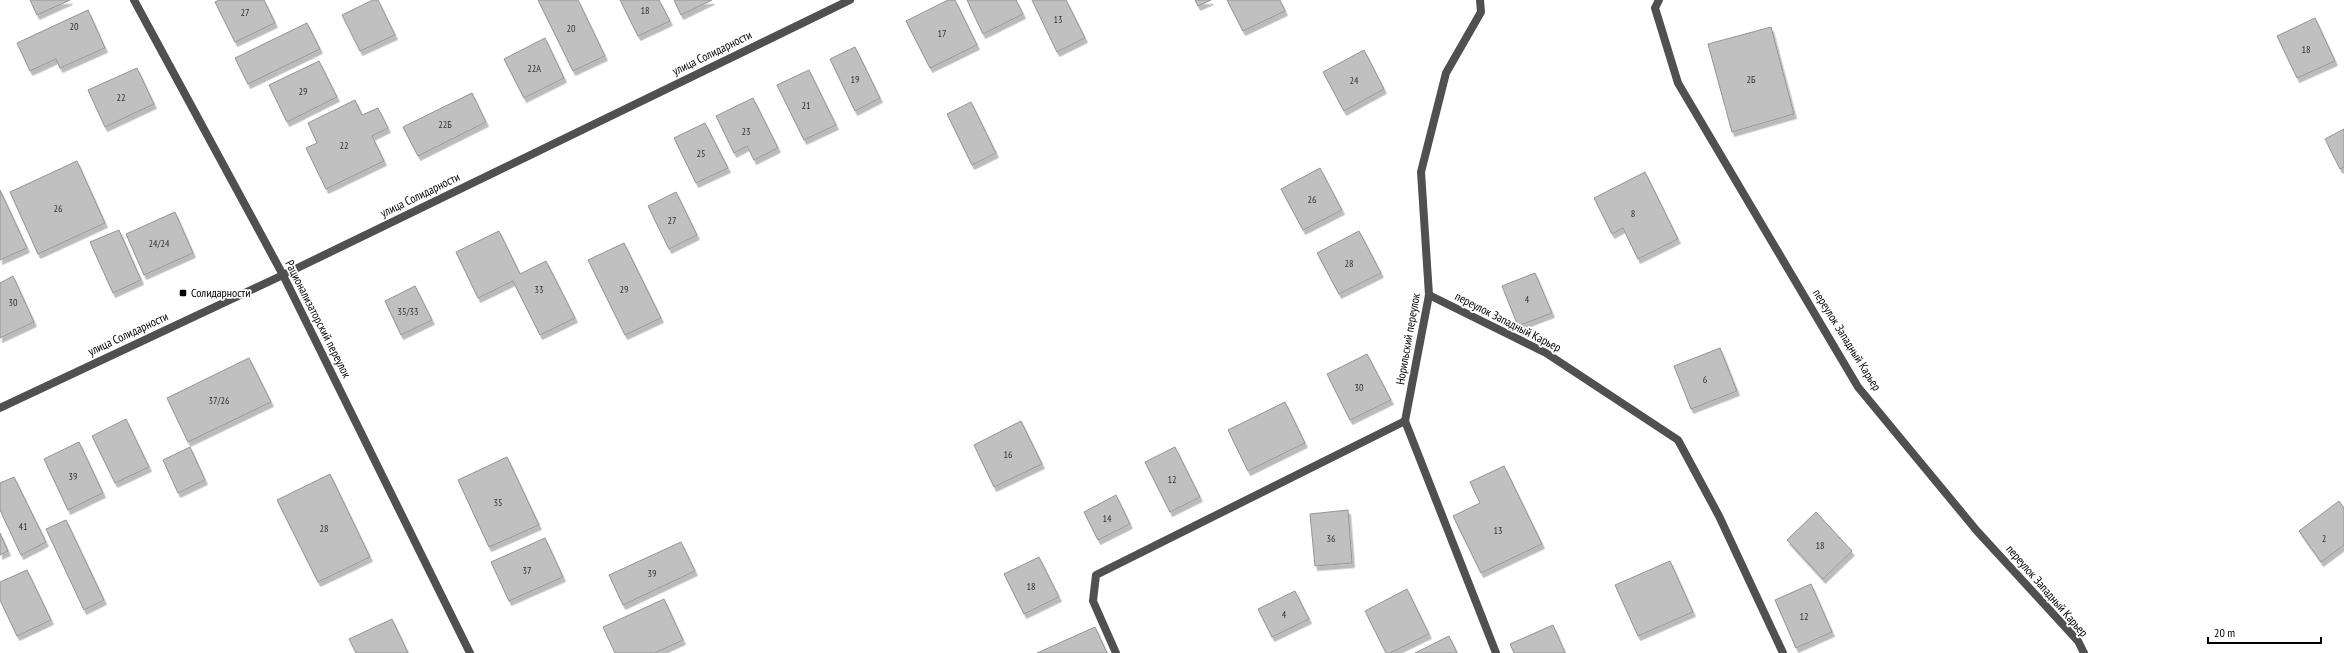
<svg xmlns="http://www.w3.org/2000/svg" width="2344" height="653" font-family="'PT Sans Narrow',sans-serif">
  <defs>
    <filter id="shadow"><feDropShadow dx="2.5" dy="4.5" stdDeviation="0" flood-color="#0004"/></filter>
  </defs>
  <rect width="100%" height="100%" fill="#fff"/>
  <g fill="#c0c0c0" stroke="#949494" filter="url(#shadow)">
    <path d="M30,0H70L37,15Z"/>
    <path d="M219,0H264L275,23L235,42L215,2Z"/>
    <path d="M373,0H378L395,35L360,51L342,15Z"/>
    <path d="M538,0H578L605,56L573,71Z"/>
    <path d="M620,0H659L670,21L638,36Z"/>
    <path d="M674,0H712L681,15Z"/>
    <path d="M948,0H955L977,45L930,68L906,21Z"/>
    <path d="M967,0H1016L1023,14L983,34Z"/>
    <path d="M1032,0H1066L1085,38L1057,52Z"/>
    <path d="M1195,0H1211L1198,6Z"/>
    <path d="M1227,0H1280L1285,11L1243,31Z"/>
    <path d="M88,10L105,48L60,68L56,59L30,71L17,43Z"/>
    <path d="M2315,18L2335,61L2297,78L2277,36Z"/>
    <path d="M307,23L320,49L248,84L235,58Z"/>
    <path d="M1771,27L1794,114L1732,132L1708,44Z"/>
    <path d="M545,38L564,78L524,98L504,59Z"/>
    <path d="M855,47L880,98L855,111L830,59Z"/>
    <path d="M1364,50L1384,89L1344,111L1323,72Z"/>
    <path d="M319,61L337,97L287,122L269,85Z"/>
    <path d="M137,68L154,104L105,127L88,90Z"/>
    <path d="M809,70L836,125L804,140L777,85Z"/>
    <path d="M472,93L486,122L418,156L403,127Z"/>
    <path d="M753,98L778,148L754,160L747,146L734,153L716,116Z"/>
    <path d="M355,100L362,115L378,108L388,128L372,136L384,161L326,189L306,148L317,143L308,123Z"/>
    <path d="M971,102L996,153L972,165L947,114Z"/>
    <path d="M705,123L728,168L696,183L674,138Z"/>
    <path d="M2344,129V167L2340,169L2325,139Z"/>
    <path d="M77,161L105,223L38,254L10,192Z"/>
    <path d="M1320,168L1342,210L1303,230L1281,189Z"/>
    <path d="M1645,172L1678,239L1638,259L1623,228L1612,234L1594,198Z"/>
    <path d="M0,190L27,248L0,260Z"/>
    <path d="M676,192L697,235L669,249L648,206Z"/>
    <path d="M175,212L193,253L144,275L126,234Z"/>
    <path d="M119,230L141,280L113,293L90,242Z"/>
    <path d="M499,231L520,274L546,261L575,318L540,335L513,281L478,298L456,252Z"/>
    <path d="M1359,231L1381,273L1339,294L1317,253Z"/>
    <path d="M624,243L661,318L625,335L588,260Z"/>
    <path d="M1535,273L1552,313L1518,326L1502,286Z"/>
    <path d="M13,276L34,322L0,338V283Z"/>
    <path d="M415,286L432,320L401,335L385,301Z"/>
    <path d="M1720,348L1737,391L1691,409L1674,366Z"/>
    <path d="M1367,354L1391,400L1350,420L1327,374Z"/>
    <path d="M249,358L271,402L188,442L167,398Z"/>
    <path d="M1285,402L1305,443L1248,471L1228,430Z"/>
    <path d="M126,419L149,467L115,483L92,436Z"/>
    <path d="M1021,421L1042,464L994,487L974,445Z"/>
    <path d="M79,442L103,493L68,510L44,459Z"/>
    <path d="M190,447L205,480L178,493L163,460Z"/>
    <path d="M1175,447L1200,497L1170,512L1145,462Z"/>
    <path d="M507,457L539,525L489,547L458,480Z"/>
    <path d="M1504,466L1542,544L1481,573L1453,516L1480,503L1470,482Z"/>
    <path d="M330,474L370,557L318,582L277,500Z"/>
    <path d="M14,477L46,542L21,555L0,510V483Z"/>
    <path d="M1116,495L1130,524L1098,540L1084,512Z"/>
    <path d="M2339,501L2344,508V545L2321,562L2299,531Z"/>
    <path d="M1348,510L1352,563L1315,566L1310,514Z"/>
    <path d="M1816,512L1852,551L1823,579L1787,540Z"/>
    <path d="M66,520L104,600L84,610L46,529Z"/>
    <path d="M0,533L8,551L0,555Z"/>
    <path d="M545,538L563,577L509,601L491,562Z"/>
    <path d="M681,542L695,571L623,605L609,575Z"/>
    <path d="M1039,557L1059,597L1024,614L1004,574Z"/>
    <path d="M1670,561L1693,612L1638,636L1615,585Z"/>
    <path d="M27,570L51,620L17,636L0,600V582Z"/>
    <path d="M1811,584L1832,632L1796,648L1775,600Z"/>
    <path d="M1407,589L1429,634L1390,653H1386L1365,611Z"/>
    <path d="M1295,591L1309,619L1272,637L1258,609Z"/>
    <path d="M664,599L683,640L655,653H615L603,627Z"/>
    <path d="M392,619L408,653H356L349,639Z"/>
    <path d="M1553,625L1565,653H1514L1510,644Z"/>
    <path d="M1095,627L1107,653H1037Z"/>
    <path d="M1449,636L1457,653H1415Z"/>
  </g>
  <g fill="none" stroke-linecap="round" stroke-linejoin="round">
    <path stroke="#505050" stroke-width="8" d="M1116,653L1093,601L1096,575L1405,421"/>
    <g stroke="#505050" stroke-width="8">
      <path d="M134,0L283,275L470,653"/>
      <path d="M1480,0L1481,12L1446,73L1421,172L1429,295L1405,421L1496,653"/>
      <path d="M1659,0L1655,8L1678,83L1858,387L1977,531L2078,641L2084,653"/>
      <path d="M1429,295L1546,353L1678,440L1719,516L1783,653"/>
      <path d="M0,408L283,275L850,0"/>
    </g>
  </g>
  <rect fill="#000" stroke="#fff" stroke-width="1.5" x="179" y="289" width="8" height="8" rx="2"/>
  <g text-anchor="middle" stroke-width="3.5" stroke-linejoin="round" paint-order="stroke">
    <g font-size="10" fill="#303030">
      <text x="645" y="14">18</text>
      <text x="245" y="16">27</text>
      <text x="1058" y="23">13</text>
      <text x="74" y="30">20</text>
      <text x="571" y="32">20</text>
      <text x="942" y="37">17</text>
      <text x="2306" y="53">18</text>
      <text x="534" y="72">22А</text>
      <text x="855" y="83">19</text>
      <text x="1751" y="83">2Б</text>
      <text x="1354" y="84">24</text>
      <text x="303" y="95">29</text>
      <text x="121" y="101">22</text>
      <text x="806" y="109">21</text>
      <text x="445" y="128">22Б</text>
      <text x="746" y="135">23</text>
      <text x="344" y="149">22</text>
      <text x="701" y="157">25</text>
      <text x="1312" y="203">26</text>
      <text x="58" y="212">26</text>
      <text x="1633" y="217">8</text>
      <text x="672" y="224">27</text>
      <text x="159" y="247">24/24</text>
      <text x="1349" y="267">28</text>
      <text x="539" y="293">33</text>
      <text x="624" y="293">29</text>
      <text x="1527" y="303">4</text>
      <text x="13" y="306">30</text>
      <text x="408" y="315">35/33</text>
      <text x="1705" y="383">6</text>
      <text x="1359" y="391">30</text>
      <text x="219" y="404">37/26</text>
      <text x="1008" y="458">16</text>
      <text x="73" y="480">39</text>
      <text x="1172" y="483">12</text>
      <text x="498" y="506">35</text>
      <text x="1107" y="522">14</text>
      <text x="23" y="530">41</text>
      <text x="324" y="532">28</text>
      <text x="1498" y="534">13</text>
      <text x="1331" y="542">36</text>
      <text x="2324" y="542">2</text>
      <text x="1820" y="549">18</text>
      <text x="527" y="574">37</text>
      <text x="652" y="577">39</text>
      <text x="1031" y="590">18</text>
      <text x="1284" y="618">4</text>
      <text x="1804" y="620">12</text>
    </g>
    <g font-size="12" fill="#000" stroke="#fff">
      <text transform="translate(712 53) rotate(-26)" y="4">улица Солидарности</text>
      <text transform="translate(420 195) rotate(-26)" y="4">улица Солидарности</text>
      <text transform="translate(318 319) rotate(63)" y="4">Рационализаторский переулок</text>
      <text transform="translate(1508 322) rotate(27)" y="4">переулок Западный Карьер</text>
      <text transform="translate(128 334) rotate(-25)" y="4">улица Солидарности</text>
      <text transform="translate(1408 339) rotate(-80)" y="4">Норильский переулок</text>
      <text transform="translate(1847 340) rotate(58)" y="4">переулок Западный Карьер</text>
      <text transform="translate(2047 591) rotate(49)" y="4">переулок Западный Карьер</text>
    </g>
    <g font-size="12" fill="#000" stroke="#fff" text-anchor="start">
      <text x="191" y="297">Солидарности</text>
    </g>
  </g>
  <path d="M2208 637v6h113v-6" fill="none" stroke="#000000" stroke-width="2"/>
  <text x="2214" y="637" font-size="12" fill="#000000" stroke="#ffffff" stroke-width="3" paint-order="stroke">20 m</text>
</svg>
